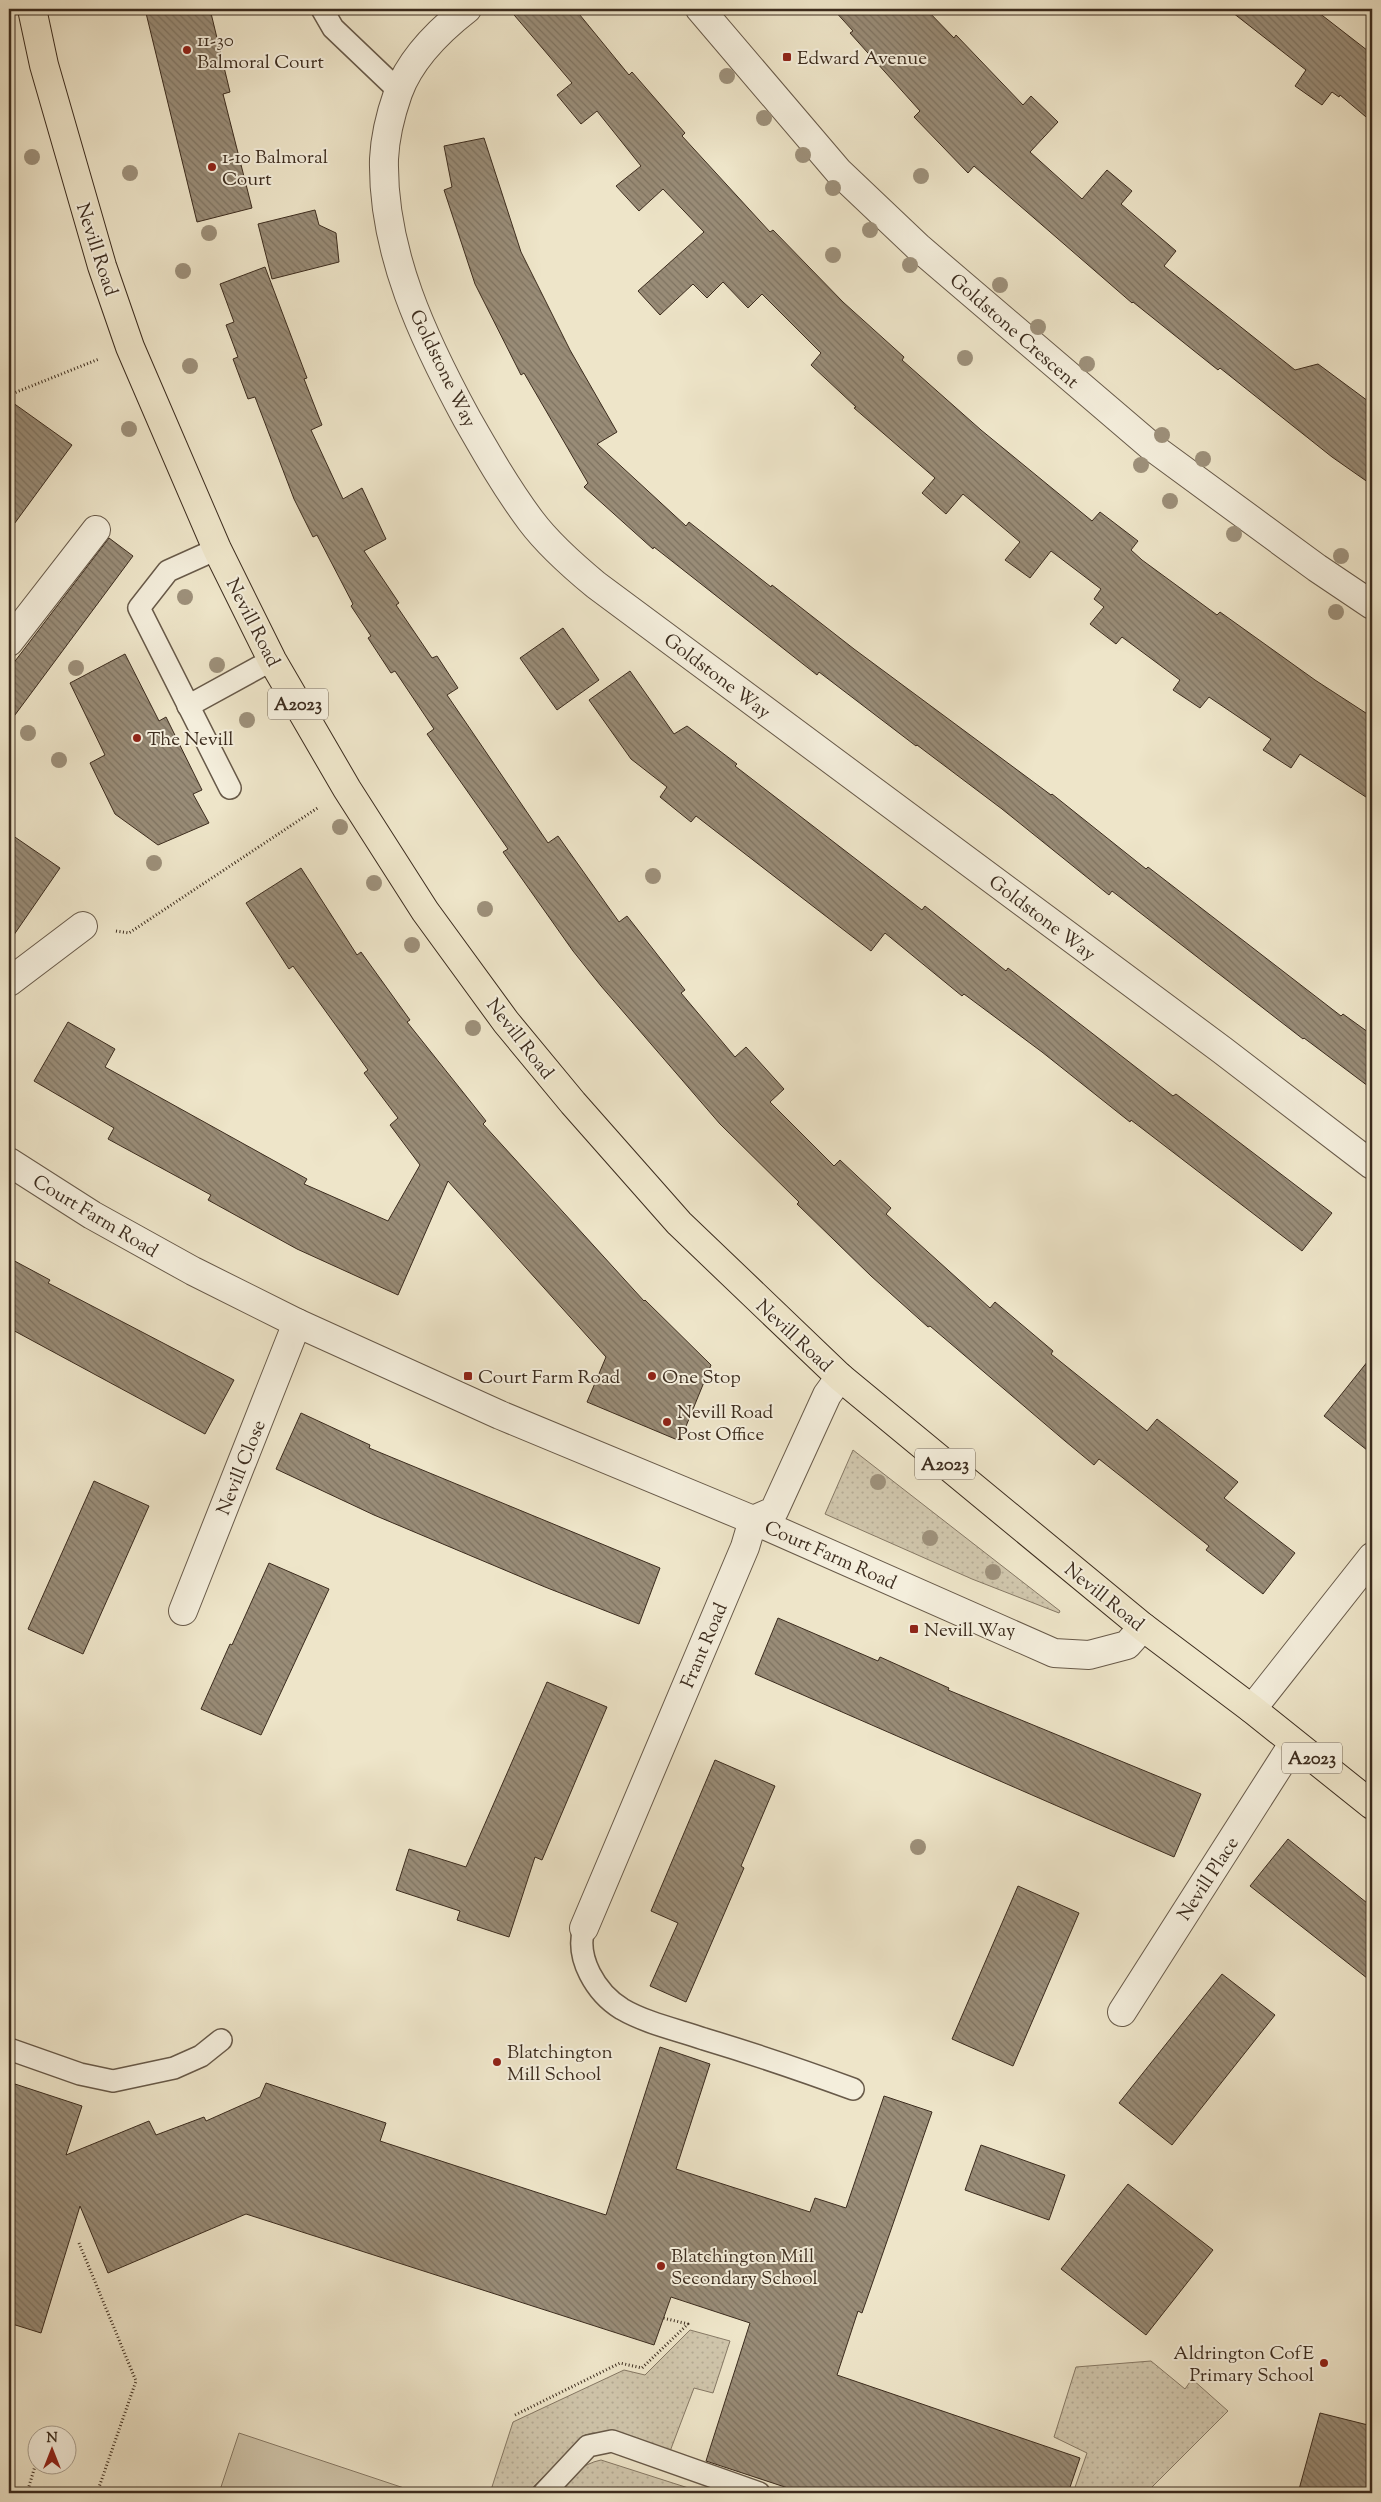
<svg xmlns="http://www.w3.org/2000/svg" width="1381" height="2502" font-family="'Sorts Mill Goudy',serif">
  <defs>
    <pattern id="grass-dots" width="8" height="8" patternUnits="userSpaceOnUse" patternTransform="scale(1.25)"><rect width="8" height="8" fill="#d0c6ac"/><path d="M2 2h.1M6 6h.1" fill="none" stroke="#b4aa94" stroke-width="1.8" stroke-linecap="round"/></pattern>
    <pattern id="building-back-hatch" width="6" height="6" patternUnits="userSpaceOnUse" patternTransform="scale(1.25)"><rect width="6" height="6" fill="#998c77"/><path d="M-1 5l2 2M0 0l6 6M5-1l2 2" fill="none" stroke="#7e7361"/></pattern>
  </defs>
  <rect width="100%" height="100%" fill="#eee5c9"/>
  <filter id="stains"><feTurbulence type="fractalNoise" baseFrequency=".004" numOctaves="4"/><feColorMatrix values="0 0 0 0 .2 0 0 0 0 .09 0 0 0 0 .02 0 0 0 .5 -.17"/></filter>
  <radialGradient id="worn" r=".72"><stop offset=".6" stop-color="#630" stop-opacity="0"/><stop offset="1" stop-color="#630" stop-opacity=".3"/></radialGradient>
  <g fill="url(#grass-dots)" stroke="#867965">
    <path d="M853,1450L1060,1611L1059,1613L972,1579L825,1514Z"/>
    <path d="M690,2330L730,2341L713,2393L694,2388L669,2454L594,2433L585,2435L527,2493H490L513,2422L624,2370L645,2375Z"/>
    <path d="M1151,2361L1185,2389L1192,2379L1228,2411L1146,2493H1073L1087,2453L1054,2437L1076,2367Z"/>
    <path d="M601,2460L704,2493H556C568,2478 581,2464 601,2460Z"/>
  </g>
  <path fill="#d0c6ac" stroke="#867965" d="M239,2433L419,2493H219Z"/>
  <g fill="url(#building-back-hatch)" stroke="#3c2c1e">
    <path d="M145,9H210L230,92L223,94L252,208L197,222Z"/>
    <path d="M509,9H575L629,75L632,72L685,133L682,136L770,232L773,230L843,302L904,357L902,360L981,430L1092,521L1100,512L1138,541L1131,550L1142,560L1217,615L1220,612L1315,680L1372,717V801L1300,754L1291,768L1263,750L1271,739L1209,697L1200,708L1173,690L1180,680L1122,637L1116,644L1090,624L1104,607L1094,599L1101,589L1051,551L1030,578L1005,560L1020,542L963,494L946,514L922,493L935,478L854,408L856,407L811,365L821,353L762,294L748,308L723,282L707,298L693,284L660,315L638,291L704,232L663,189L639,211L616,186L641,166L597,111L581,124L557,95L572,83Z"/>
    <path d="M833,9H926L954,38L956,35L1023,105L1031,96L1058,122L1030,152L1082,199L1107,170L1132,191L1121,204L1176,251L1164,266L1295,370L1318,364L1372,404V485L1332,457L1220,368L1218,370L1133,302L1132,303L974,166L968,173L914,117L920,111L850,33L853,31Z"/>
    <path d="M1228,9H1314L1372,54V122L1340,95L1339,97L1332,92L1322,105L1295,86L1306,70Z"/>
    <path d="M484,138L521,252L570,350L617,432L597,444L686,526L689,522L771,587L772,585L854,649L1051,795L1052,794L1146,869L1148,867L1341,1016L1343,1014L1372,1035V1089L1304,1038L1303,1039L1112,891L1109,895L1002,809L917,745L916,746L819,672L817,675L654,547L653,549L584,487L588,483L524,373L521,375L475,284L444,190L452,187L444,146Z"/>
    <path d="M315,210L319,225L336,233L339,262L272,279L258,224Z"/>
    <path d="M265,267L307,378L304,379L322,425L311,430L343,499L362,488L386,539L364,551L399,603L396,605L413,630L432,658L437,656L458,688L447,695L548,843L558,836L619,922L627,916L685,990L681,993L735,1057L746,1047L784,1089L770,1102L834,1166L840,1160L891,1208L886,1214L990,1308L995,1302L1053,1351L1051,1354L1147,1431L1157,1419L1238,1482L1224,1498L1295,1553L1263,1594L1206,1550L1209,1546L1099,1459L1094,1465L1065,1441L930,1326L928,1327L871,1276L797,1204L799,1202L720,1124L601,986L573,951L503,852L508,849L427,734L434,729L395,671L391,673L368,638L371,636L351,606L353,604L317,535L313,537L294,499L255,397L248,399L233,359L238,357L226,325L234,322L220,284Z"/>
    <path d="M9,400L72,445L9,531Z"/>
    <path d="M109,538L133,556L9,723V669Z"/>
    <path d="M563,628L599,680L557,710L520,658Z"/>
    <path d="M125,654L159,721L166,717L202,790L193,794L209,823L158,845L115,814L90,763L105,755L70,683Z"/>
    <path d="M630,671L674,734L687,726L737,764L735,766L922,910L925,906L1006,971L1008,968L1173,1096L1176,1094L1332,1213L1302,1251L1131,1120L1130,1122L1042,1052L964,994L962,996L885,933L871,951L696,816L691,822L660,797L667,787L631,759L589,700Z"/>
    <path d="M9,833L60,868L9,942Z"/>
    <path d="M301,868L357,955L361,952L410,1020L407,1022L486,1121L483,1124L644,1301L645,1300L711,1365L680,1441L587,1402L606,1357L448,1181L398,1295L297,1249L208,1200L211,1195L108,1139L114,1128L34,1081L68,1022L115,1049L105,1067L307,1179L304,1184L388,1221L420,1165L390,1125L398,1118L364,1073L368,1070L293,966L289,969L246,903Z"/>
    <path d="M9,1258L50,1280L48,1283L234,1380L205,1434L9,1328Z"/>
    <path d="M1372,1356V1454L1324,1416Z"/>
    <path d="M301,1413L370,1445L369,1448L660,1568L639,1624L545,1587L374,1515L276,1469Z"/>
    <path d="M94,1481L149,1506L83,1654L28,1629Z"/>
    <path d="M269,1563L329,1589L261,1735L201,1709L230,1644L232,1645Z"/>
    <path d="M778,1618L878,1661L880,1657L949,1688L948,1690L1201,1794L1174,1857L755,1674Z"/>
    <path d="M547,1682L607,1707L542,1860L535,1857L509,1937L457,1920L460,1911L396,1890L409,1849L466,1867Z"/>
    <path d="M715,1760L775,1786L741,1866L744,1868L686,2002L650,1986L678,1923L651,1911Z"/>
    <path d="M1288,1839L1372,1907V1982L1250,1886Z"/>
    <path d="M1018,1886L1079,1913L1013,2066L952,2039Z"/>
    <path d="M1222,1974L1275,2015L1172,2145L1119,2103Z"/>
    <path d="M660,2047L710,2064L676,2169L810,2212L815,2198L846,2208L884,2096L932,2112L862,2313L858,2311L837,2375L1080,2458L1068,2493H803L706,2461L750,2323L671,2297L654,2345L246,2214L108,2273L80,2206L41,2333L9,2323V2101L15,2084L82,2106L66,2155L149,2121L156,2135L204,2117L206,2121L260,2097L266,2083L386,2123L380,2141L606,2215Z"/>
    <path d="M981,2145L1065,2175L1049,2220L965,2190Z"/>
    <path d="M1128,2184L1213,2250L1146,2335L1061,2269Z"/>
    <path d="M1320,2413L1372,2426V2493H1298Z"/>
  </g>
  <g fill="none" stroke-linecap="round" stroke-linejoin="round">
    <defs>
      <g id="lane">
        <path d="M322,9L333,28L399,91"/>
        <path d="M217,549L168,571L139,608L230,788"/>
        <path d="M188,706L272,660"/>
        <path d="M584,1928C575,1958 596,1993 622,2009C646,2023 678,2030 704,2039C754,2054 804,2071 853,2089"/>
        <path d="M9,2049L80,2074L113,2081L174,2068L201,2056L221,2040"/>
        <path d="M544,2493L588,2446L612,2441L759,2493"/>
      </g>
      <g id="street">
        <path d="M467,9C440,30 410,60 398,93C391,113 385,137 384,159C382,252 424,340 467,419C487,454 507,489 531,521C549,545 573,566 596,585L1222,1050L1372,1165"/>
        <path d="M700,9L839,172L918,247L1152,447L1317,568L1372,605"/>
        <path d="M9,642L96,530"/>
        <path d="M9,982L83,926"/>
        <path d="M9,1162L92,1215L193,1271L297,1323L500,1415L753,1520L1054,1653L1089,1655L1127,1645L1143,1627"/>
        <path d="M183,1611L297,1323"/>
        <path d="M1252,1709L1372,1557"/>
        <path d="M584,1928L745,1547L753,1520L774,1511L827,1395L840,1377"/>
        <path d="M1122,2012L1293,1744"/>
      </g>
      <path id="primary" d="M32,9L44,65L102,266L130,347L217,549L272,660L347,789L425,911L506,1022L573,1103L679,1223L840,1377L1143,1627L1252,1709L1372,1805"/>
    </defs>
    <use href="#lane" stroke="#685a49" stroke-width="24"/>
    <use href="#street" stroke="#685a49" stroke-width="30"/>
    <use href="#primary" stroke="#3c2c1e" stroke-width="30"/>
    <g stroke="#3c2c1e" stroke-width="3" stroke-dasharray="1 2.5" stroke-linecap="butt">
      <path d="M9,395L99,359"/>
      <path d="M116,931L129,933L319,807"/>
      <path d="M79,2243L136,2381L97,2493"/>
      <path d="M515,2415L620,2363L642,2368L688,2324L663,2318"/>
      <path d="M27,2493L38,2456"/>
    </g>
    <use href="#lane" stroke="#f4eedc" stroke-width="21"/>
    <use href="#street" stroke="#f4eedc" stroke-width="28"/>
    <use href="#primary" stroke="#eee5c9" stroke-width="28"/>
  </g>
  <g fill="#9d907a">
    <circle cx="727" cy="76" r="8"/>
    <circle cx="764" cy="118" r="8"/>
    <circle cx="803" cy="155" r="8"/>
    <circle cx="32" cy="157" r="8"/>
    <circle cx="130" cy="173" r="8"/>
    <circle cx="921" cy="176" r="8"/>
    <circle cx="833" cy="188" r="8"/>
    <circle cx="870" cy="230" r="8"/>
    <circle cx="209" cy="233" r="8"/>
    <circle cx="833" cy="255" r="8"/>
    <circle cx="910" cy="265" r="8"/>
    <circle cx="183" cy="271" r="8"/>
    <circle cx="1000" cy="285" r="8"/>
    <circle cx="1038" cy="327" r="8"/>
    <circle cx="965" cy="358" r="8"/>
    <circle cx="1087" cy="364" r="8"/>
    <circle cx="190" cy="366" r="8"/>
    <circle cx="129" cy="429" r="8"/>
    <circle cx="1162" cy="435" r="8"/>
    <circle cx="1203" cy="459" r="8"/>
    <circle cx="1141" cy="465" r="8"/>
    <circle cx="1170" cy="501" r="8"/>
    <circle cx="1234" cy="534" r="8"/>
    <circle cx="1341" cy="556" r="8"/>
    <circle cx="185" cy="597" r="8"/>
    <circle cx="1336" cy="612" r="8"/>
    <circle cx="217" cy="665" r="8"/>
    <circle cx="76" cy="668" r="8"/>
    <circle cx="247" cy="720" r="8"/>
    <circle cx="28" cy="733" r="8"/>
    <circle cx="59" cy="760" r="8"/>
    <circle cx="340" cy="827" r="8"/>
    <circle cx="154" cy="863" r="8"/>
    <circle cx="653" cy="876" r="8"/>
    <circle cx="374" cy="883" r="8"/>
    <circle cx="485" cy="909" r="8"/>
    <circle cx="412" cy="945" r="8"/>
    <circle cx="473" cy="1028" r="8"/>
    <circle cx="878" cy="1482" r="8"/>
    <circle cx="930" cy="1538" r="8"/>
    <circle cx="993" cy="1572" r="8"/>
    <circle cx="918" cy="1847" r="8"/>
  </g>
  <g fill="#8f2418" stroke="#f4eedc" stroke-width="2">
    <circle cx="187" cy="50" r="5"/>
    <rect x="782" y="52" width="10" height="10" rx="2.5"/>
    <circle cx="212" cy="167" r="5"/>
    <circle cx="137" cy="738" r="5"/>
    <rect x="463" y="1371" width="10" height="10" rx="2.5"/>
    <circle cx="652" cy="1376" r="5"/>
    <circle cx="667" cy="1422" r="5"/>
    <rect x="909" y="1624" width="10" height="10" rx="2.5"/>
    <circle cx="497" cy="2062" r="5"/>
    <circle cx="661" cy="2266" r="5"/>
    <circle cx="1324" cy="2363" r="5"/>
  </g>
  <g text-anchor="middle" stroke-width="4" stroke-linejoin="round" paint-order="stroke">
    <g fill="#f4eedc" stroke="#736657" stroke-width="1">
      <rect x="268" y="688.5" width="60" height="31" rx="4"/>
      <rect x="915" y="1448.5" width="60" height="31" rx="4"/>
      <rect x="1282" y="1742.5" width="60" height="31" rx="4"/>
    </g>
    <g font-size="18" font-weight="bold" fill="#3c2c1e">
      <text x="298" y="710">A2023</text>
      <text x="945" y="1470">A2023</text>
      <text x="1312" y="1764">A2023</text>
    </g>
    <g font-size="19" fill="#3c2c1e" stroke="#f4eedc" text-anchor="start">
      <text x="197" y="46">11-30<tspan x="197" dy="22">Balmoral Court</tspan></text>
      <text x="797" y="64">Edward Avenue</text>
      <text x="222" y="163">1-10 Balmoral<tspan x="222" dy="22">Court</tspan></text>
      <text x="147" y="745">The Nevill</text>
      <text x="478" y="1383">Court Farm Road</text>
      <text x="662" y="1383">One Stop</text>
      <text x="677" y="1418">Nevill Road<tspan x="677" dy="22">Post Office</tspan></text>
      <text x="924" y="1636">Nevill Way</text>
      <text x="507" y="2058">Blatchington<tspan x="507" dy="22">Mill School</tspan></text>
      <text x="671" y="2262">Blatchington Mill<tspan x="671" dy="22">Secondary School</tspan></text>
      <text x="1314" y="2359" text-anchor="end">Aldrington CofE<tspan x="1314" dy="22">Primary School</tspan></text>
    </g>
    <g font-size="19" fill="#3c2c1e" stroke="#f4eedc">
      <text transform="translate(98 249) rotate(72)" y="7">Nevill Road</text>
      <text transform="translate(1015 330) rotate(41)" y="7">Goldstone Crescent</text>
      <text transform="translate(444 368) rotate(64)" y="7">Goldstone Way</text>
      <text transform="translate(254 622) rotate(63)" y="7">Nevill Road</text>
      <text transform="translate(718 675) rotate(37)" y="7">Goldstone Way</text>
      <text transform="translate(1043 917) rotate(37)" y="7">Goldstone Way</text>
      <text transform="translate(521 1038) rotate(52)" y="7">Nevill Road</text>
      <text transform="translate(96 1215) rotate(31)" y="7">Court Farm Road</text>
      <text transform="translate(795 1335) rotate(43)" y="7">Nevill Road</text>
      <text transform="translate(240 1467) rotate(-68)" y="7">Nevill Close</text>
      <text transform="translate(831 1554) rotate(24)" y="7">Court Farm Road</text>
      <text transform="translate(1105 1596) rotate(39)" y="7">Nevill Road</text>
      <text transform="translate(703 1645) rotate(-67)" y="7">Frant Road</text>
      <text transform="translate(1207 1878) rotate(-57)" y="7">Nevill Place</text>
    </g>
  </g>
  <rect width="1381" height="2502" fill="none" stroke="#eee5c9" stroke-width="30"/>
  <rect x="10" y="10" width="1361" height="2482" fill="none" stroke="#3c2c1e" stroke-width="2.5"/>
  <rect x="15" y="15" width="1351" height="2472" fill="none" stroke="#3c2c1e"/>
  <g transform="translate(52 2450)"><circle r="24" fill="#f4eedc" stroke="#aaa090"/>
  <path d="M0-4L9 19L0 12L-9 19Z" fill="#8f2418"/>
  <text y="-8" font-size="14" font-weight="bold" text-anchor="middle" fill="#3c2c1e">N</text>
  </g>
  <rect width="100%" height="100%" filter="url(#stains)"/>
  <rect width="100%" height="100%" fill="url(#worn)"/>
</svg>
